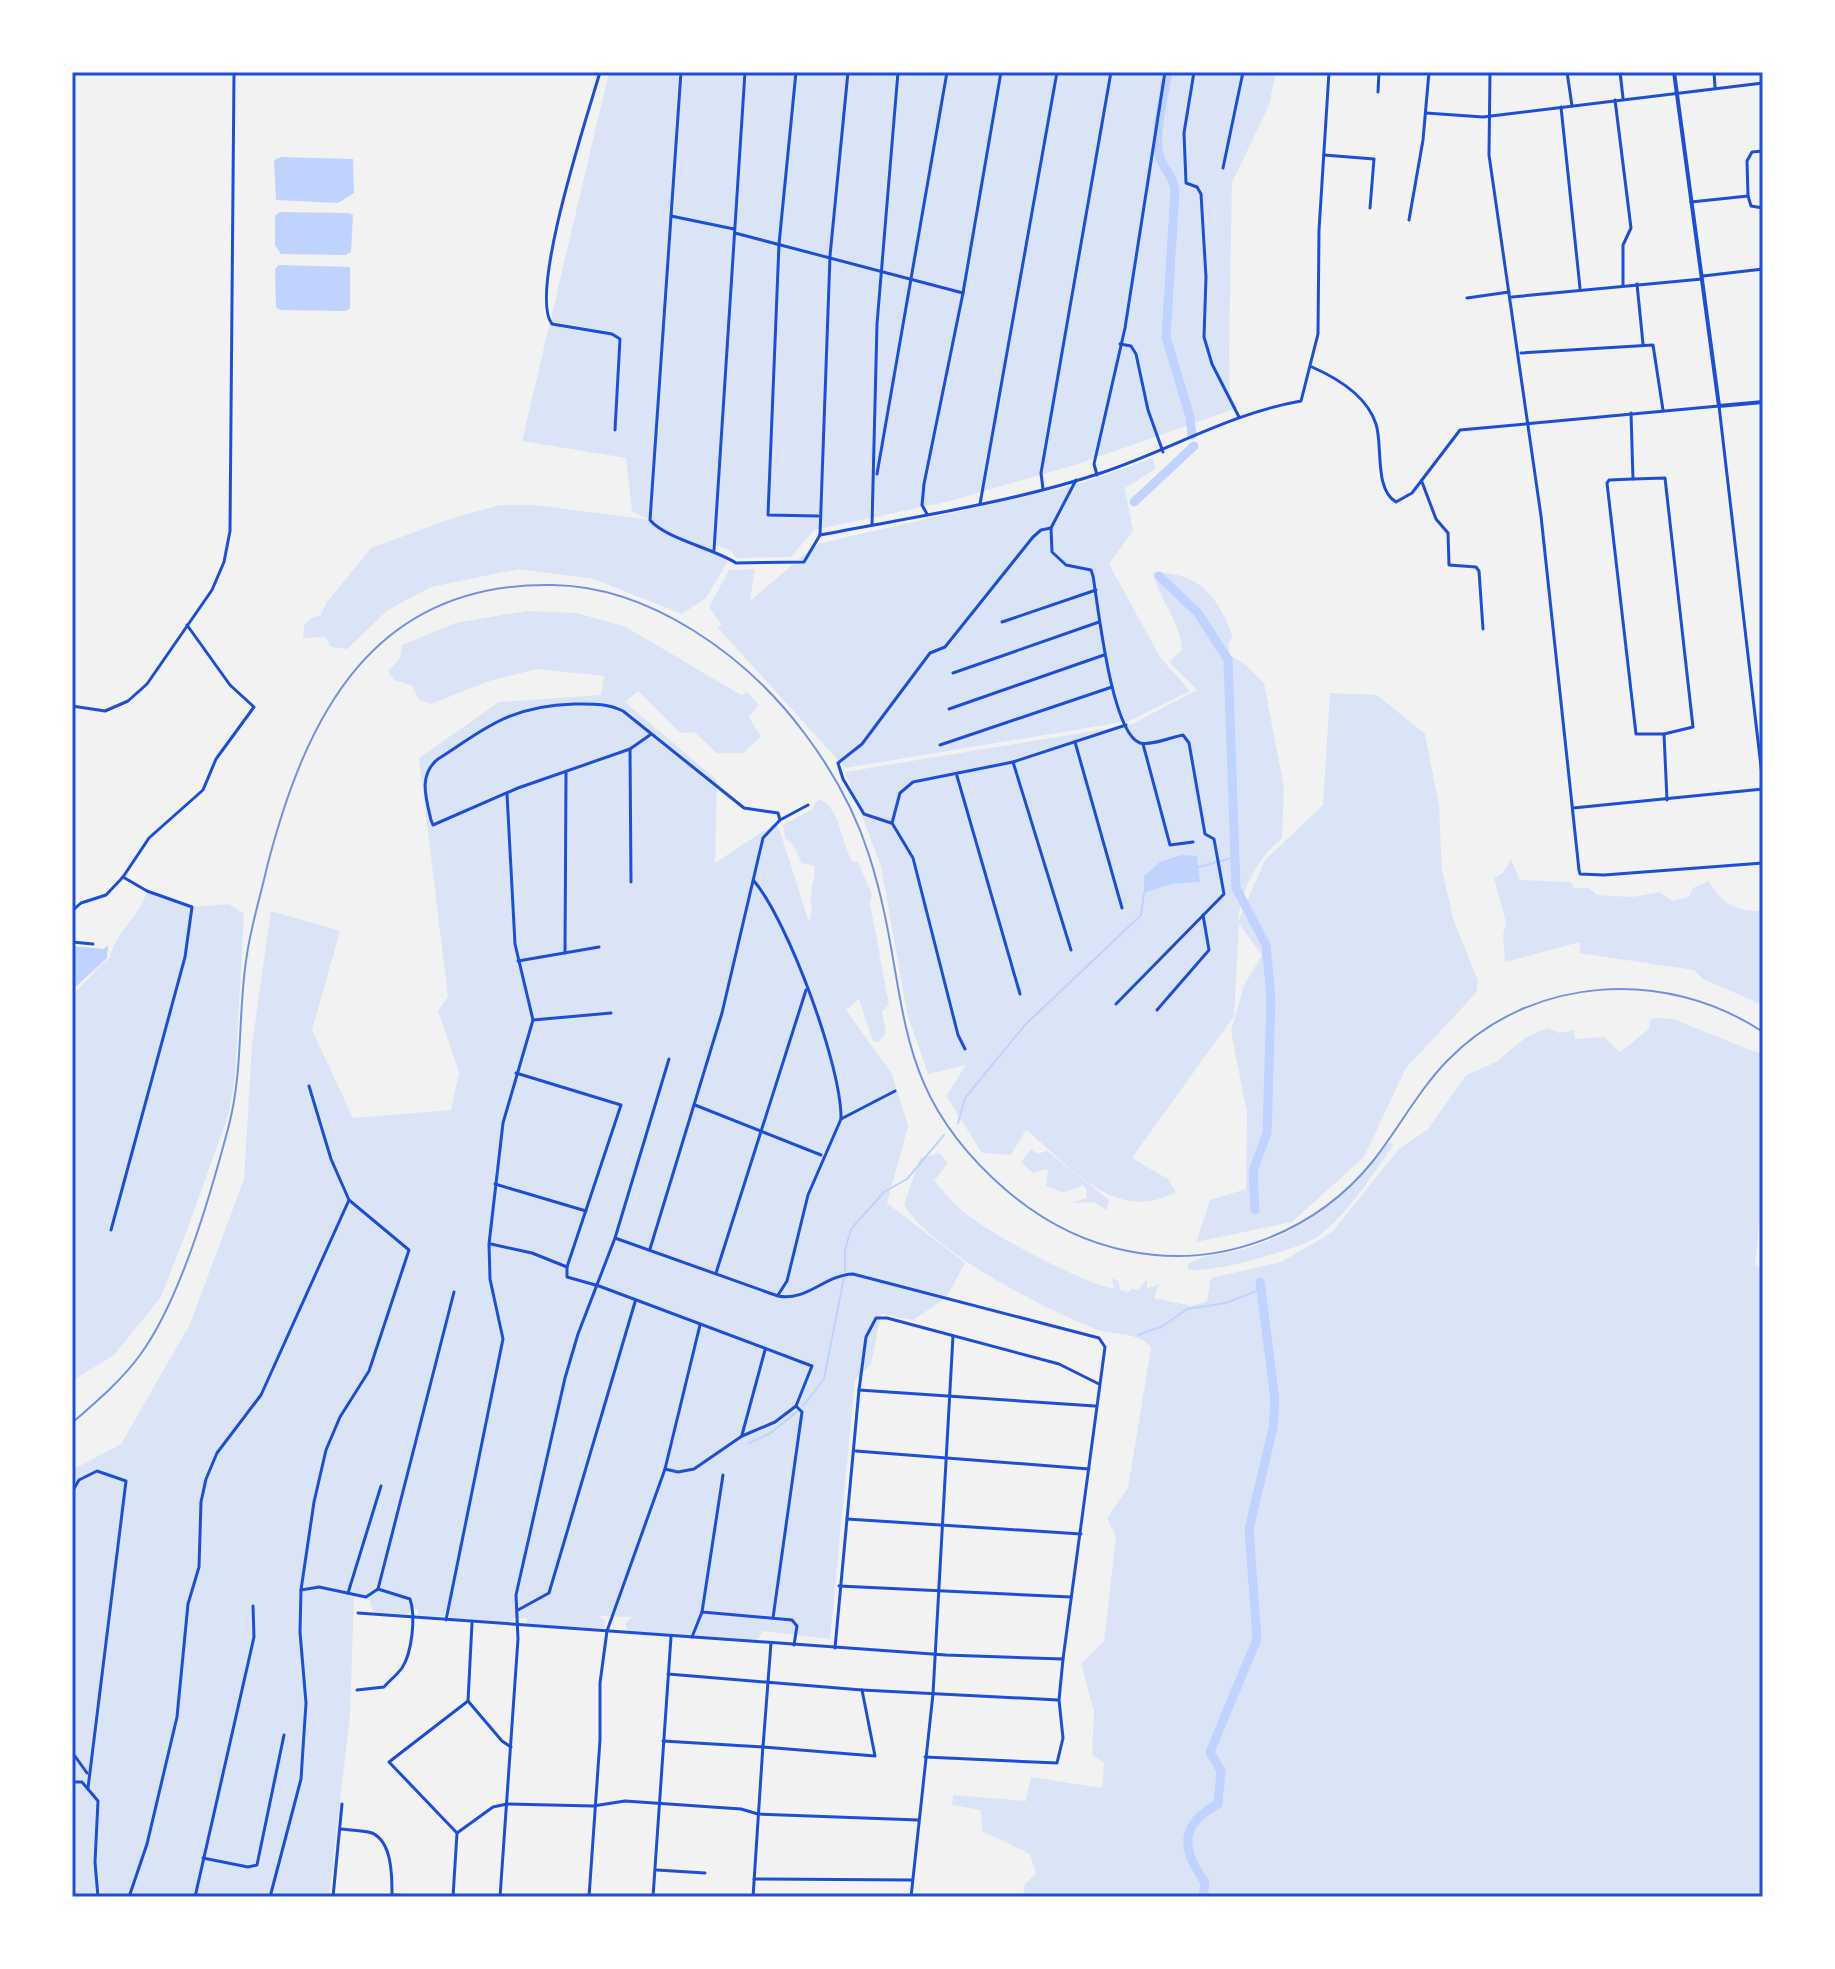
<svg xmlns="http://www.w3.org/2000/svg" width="1835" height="1969" font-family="Commissioner,sans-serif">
  <rect width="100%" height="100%" fill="#f2f2f2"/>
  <g fill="#dbe4f7">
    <path d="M609,72H1276L1269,105L1232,183L1229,353L1230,393L1237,408L1078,464L950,501L814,530L791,557L736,558L731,551L711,543L713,551L728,561L706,598L682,614L594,579L519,569L431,587L388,610L347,649L331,647L325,637L303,638L304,625L313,617L320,616L327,602L371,548L453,518L500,505H536L651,520L632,512L626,458L522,441Z"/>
    <path d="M1153,458L1155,469L1125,488L1133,531L1109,564L1160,657L1190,691L1129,721L845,768L718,628L721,624L709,607L729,570L755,569L750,601L817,544L1079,484Z"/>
    <path d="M1153,572C1201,573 1217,595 1233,637L1228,642L1230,655L1247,666L1264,683L1284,788L1282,839C1258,856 1240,893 1238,922L1265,860L1323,805L1330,693L1377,695L1425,734L1439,805L1442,871L1454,921L1478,981L1476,993L1406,1068L1364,1157L1292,1222L1196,1242L1210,1200L1246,1189L1247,1113L1231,1031L1244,985L1262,955L1239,924L1234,1016L1132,1158L1168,1179L1176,1192C1114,1225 1071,1166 1026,1130L1011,1155L982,1153L946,1096L966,1065L928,1074L907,1013L881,866L845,772L1130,725L1197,690L1169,662L1182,650C1180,620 1159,601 1153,572Z"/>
    <path d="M527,611L577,613L626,627L741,695L747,692L759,705L749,717L761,737L743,753H717L694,732L680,733L638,691L625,702L717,780L715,863L777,822L809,922C815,910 809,905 811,894C812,882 816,879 814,866L802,863L792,843L785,838L783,825L812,809L818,799C841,806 840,843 853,862H858L872,894L870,903L889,1005L882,1011L886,1034L878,1042L873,1041L859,999L846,1010L892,1074L908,1126L887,1203L965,1263L946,1298L913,1320L881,1314L871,1364L855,1380L830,1639L763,1631L756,1641L628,1632L625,1623L633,1617L598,1616L605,1620L604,1628L527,1625V1618H513L511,1623L450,1619L449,1612L445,1611L443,1617L418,1615V1609L410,1608L408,1615L373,1612L370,1600L354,1597L350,1715L329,1897H72V1470L121,1444L190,1324L244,1179L252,1045L271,911L340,931L312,1030L353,1118L451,1110L459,1072L438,1011L448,997L419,758L499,702L601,695L604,676L537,669L489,681L431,704L419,700L412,685L394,680L388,671L400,658L402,645L455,623Z"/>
    <path d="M1511,859L1520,880L1571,882L1574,888H1589L1597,895L1632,897L1660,892L1672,901L1689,897L1693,888L1709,881C1721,904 1737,912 1763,911V1005L1703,979L1694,970L1585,954L1580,953V942L1505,962L1503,935L1506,923L1494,878L1502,874Z"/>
    <path d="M147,891L192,907L229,904L244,914L235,1077L229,1113L187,1230L161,1297L114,1355L72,1381V994C87,984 94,968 110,958C114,933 140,917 147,891Z"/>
    <path d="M1656,1018L1673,1019L1763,1055V1225H1759L1755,1264L1763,1271V1897H1023L1025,1884L1036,1874L1030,1854L982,1831L981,1810L952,1805L953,1795L1026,1801L1031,1777L1102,1788L1104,1763L1092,1755L1094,1711L1081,1664L1104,1641L1116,1537L1107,1518L1128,1488L1151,1348C1140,1331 1112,1336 1095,1329C1041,1307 934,1253 904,1205L920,1158L939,1153L948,1163L934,1181C943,1190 951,1201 960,1209C989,1234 1078,1281 1114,1289L1112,1278L1119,1282L1120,1290L1129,1292L1131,1289L1138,1290L1147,1279V1288L1159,1285L1154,1298L1191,1306L1207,1301L1211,1278L1281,1262L1331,1233L1399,1149L1428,1129L1466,1075L1496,1062L1525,1038L1547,1028L1559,1033L1574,1030L1575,1039L1604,1037L1620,1052L1649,1029L1650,1020Z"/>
    <path d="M1388,1143L1394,1144C1372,1176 1349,1212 1319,1236C1303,1248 1206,1276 1188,1269V1264C1204,1253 1229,1254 1247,1248C1313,1227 1346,1196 1388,1143Z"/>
    <path d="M1031,1149L1037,1154L1047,1151L1109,1200L1107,1210L1093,1202L1072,1203L1086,1198L1087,1190L1083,1185L1063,1193L1046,1186L1048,1169L1033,1173L1021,1162Z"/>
  </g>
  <g fill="#bfd3fe">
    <path d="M281,157L353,159L354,193L338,203L276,200L274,160Z"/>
    <path d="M280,212L349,213L353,215L351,252L345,255L281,254L275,245V216Z"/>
    <path d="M279,265L350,267V308L346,311L280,310L276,307L275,269Z"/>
    <path d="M1181,855L1197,856L1200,882L1171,884L1144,893V876L1160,862Z"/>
    <path d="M108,945L107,958L72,990V946L104,949Z"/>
  </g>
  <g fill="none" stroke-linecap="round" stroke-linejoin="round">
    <g stroke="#bfd3fe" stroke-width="2">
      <path d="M1199,867L1235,857"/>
      <path d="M958,1123L965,1098L1025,1025L1141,915L1144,893"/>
      <path d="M845,1271V1250L851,1229L884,1192L907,1179L944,1135"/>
      <path d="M1138,1335L1163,1326L1187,1309L1226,1303L1261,1289"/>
      <path d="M803,1406L824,1379L844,1277"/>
      <path d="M749,1443L769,1434L797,1412"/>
    </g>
    <g stroke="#bfd3fe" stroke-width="9">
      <path d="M1168,72C1164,96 1156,126 1158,150C1160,167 1174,175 1175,191L1166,337L1190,417L1192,435"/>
      <path d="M1134,502L1194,446"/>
      <path d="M1159,576L1198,613L1228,660L1236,888L1266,945L1271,998L1267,1133L1253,1171L1255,1210"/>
      <path d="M1203,1897L1205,1882C1181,1849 1179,1825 1218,1804L1221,1771L1210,1752L1257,1639L1249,1529L1273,1428L1275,1401L1260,1282"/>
    </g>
    <g stroke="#1d4ed8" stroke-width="3">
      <path d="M600,72C588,114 528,294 552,324L612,334L620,339L615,430"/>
      <path d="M681,72L650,520C666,539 713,548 736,563L804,562L820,535"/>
      <path d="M796,72L779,244L768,515L818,516"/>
      <path d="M1194,72L1184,133L1186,183L1197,187L1201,194L1206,277L1204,337L1212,364L1239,417"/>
      <path d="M1490,72L1489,155L1541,516L1579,870L1580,874L1604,875L1763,863"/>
      <path d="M1567,72L1572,106"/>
      <path d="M1620,72L1623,98"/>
      <path d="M1714,72L1715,87"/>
      <path d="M1378,92L1379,72"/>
      <path d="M1615,100L1631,228L1623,245V285"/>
      <path d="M1561,107L1580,288"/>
      <path d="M1426,113L1483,117L1763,83"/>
      <path d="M1324,155L1374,159L1370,208"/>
      <path d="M1223,168L1243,72"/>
      <path d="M1748,196L1747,161L1752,152L1763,151"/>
      <path d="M1691,202L1748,196L1751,206L1763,208"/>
      <path d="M671,216L734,229"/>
      <path d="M1409,220L1423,140L1429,72"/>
      <path d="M735,233L963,293"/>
      <path d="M1703,276L1763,269"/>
      <path d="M1637,284L1643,344"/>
      <path d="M1512,297L1702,279"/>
      <path d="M1467,298L1509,292"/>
      <path d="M1120,344L1131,346L1136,354L1148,410L1163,452"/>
      <path d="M1521,353L1653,345L1663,410"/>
      <path d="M1312,367C1337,378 1367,396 1376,424C1383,446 1374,489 1396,502L1412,493L1460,430L1719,406L1763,784"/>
      <path d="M1631,413L1633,479L1665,478L1693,727L1664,734L1667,800"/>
      <path d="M877,474L947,72"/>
      <path d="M1097,475L1094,464L1125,328L1165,72"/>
      <path d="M1633,479L1609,480L1607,483L1636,734H1663"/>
      <path d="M1076,480L1051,528L1052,552L1066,565L1091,570L1093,576C1098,604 1111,733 1140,743C1151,746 1172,737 1183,735L1189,743L1205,834L1214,839L1224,894L1116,1004"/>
      <path d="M1422,482L1436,519L1448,533L1449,565L1476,567L1479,571L1483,629"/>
      <path d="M1043,489L1041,473L1111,72"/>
      <path d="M980,504L1057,72"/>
      <path d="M927,514L922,505L924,484L963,293L1001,72"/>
      <path d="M872,525L877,324L898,72"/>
      <path d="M820,535C913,517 1010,503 1101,473C1168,451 1231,413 1301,401L1318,334L1319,230L1329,72"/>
      <path d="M820,535L830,256L848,72"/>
      <path d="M714,550L745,72"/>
      <path d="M1002,622L1096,590"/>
      <path d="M953,673L1099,622"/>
      <path d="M72,706L105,711L128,701L147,684L212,590L224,562L230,531L234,72"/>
      <path d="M949,709L1104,655"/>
      <path d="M650,735L630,749L518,788L433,825L431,820C426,798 418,775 438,759C489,726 511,706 574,704C592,704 607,703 623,711L744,808L778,813L780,820"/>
      <path d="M1075,742L1122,908"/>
      <path d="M1143,744L1170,845L1193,842"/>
      <path d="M940,745L1112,687"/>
      <path d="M630,749L631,882"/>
      <path d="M1013,762L1071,950"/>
      <path d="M957,776L1020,994"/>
      <path d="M1573,808L1763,789"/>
      <path d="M891,823L864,814L843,779L838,763L862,744L930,653L945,647L1033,537L1041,530L1051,528"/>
      <path d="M754,881C788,921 842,1067 841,1119"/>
      <path d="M72,911L81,903L106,895L123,877L149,838L203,790L216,759L254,707L230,685L187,625"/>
      <path d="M72,942L93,944"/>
      <path d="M565,953L566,773"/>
      <path d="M518,961L599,947"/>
      <path d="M1157,1010L1209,950L1203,915"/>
      <path d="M533,1020L611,1013"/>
      <path d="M965,1049L958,1035L913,858L892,823L900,793L913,782L1013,762L1126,725"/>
      <path d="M516,1073L621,1105L567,1267V1277L599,1286L812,1366L796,1406"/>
      <path d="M695,1105L821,1155"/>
      <path d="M495,1184L586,1211"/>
      <path d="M111,1230L185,957L192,907L147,891L123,877"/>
      <path d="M615,1238L778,1296C806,1302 825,1275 853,1274L1099,1338L1105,1347L1063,1659L1059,1700L1063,1738L1057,1763L925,1757"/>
      <path d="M491,1244L532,1253L567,1267"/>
      <path d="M650,1249L722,1013L763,838L780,820L808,805"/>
      <path d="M716,1273L806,990"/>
      <path d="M778,1295L787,1281L808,1195L841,1119L895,1091"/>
      <path d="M859,1390L1095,1406"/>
      <path d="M742,1435L765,1350"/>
      <path d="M856,1451L1089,1469"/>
      <path d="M665,1469L678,1472L694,1469L742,1436L775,1422L796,1406L802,1412L773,1618"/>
      <path d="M723,1475L702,1612L792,1620L797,1626L794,1645"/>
      <path d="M72,1492L79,1480L97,1471L126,1481L88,1788"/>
      <path d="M847,1519L1081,1534"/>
      <path d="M839,1586L1071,1597"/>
      <path d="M378,1589L454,1292"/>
      <path d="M301,1590L319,1587L366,1597L378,1589"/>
      <path d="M348,1593L381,1486"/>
      <path d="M518,1610L549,1593L635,1302"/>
      <path d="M358,1613L946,1655L1063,1659"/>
      <path d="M446,1620L503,1339L490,1279L489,1244L503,1123L533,1020L515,944L507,794"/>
      <path d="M692,1637L702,1612"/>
      <path d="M835,1648L859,1390L866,1337L876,1318H887L1059,1364L1099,1384"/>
      <path d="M668,1674L862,1690L875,1756L763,1747L771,1643"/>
      <path d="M357,1690L384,1687C389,1681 397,1675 402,1668C412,1653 416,1616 410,1599L378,1589"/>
      <path d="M862,1690L1058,1700"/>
      <path d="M468,1701L502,1741L511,1747"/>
      <path d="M663,1741L763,1747"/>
      <path d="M72,1752L87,1773"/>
      <path d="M72,1782H82L98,1801L95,1862L98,1897"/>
      <path d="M340,1829C350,1830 363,1830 372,1833C393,1842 392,1879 392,1897"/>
      <path d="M457,1833L493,1807L507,1804L593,1806L625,1801L741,1809L758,1814L918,1820"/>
      <path d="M203,1858L248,1867L257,1865L284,1735"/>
      <path d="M657,1870L705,1873"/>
      <path d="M754,1879L912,1880"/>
      <path d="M392,1895L444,1897"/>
      <path d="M129,1897L147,1844L177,1717L188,1604L199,1567L201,1502L206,1479L217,1453L261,1395L349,1200"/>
      <path d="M195,1897L254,1637L253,1606"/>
      <path d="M270,1897L301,1779L306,1703L300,1632L301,1590L314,1502L326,1450L340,1417L369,1371L409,1250L349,1200L331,1159L309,1086"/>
      <path d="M333,1897L342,1804"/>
      <path d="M453,1897L457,1833L389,1762L468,1701L472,1623"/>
      <path d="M500,1897L518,1639L516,1595L565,1378L578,1334L615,1238L669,1059"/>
      <path d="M589,1897L600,1740V1683L607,1631L665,1469L700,1325"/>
      <path d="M653,1897L671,1637"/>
      <path d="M753,1897L763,1745"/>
      <path d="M911,1897L933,1694L953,1336"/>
    </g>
    <path stroke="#1d4ed8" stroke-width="4" d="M1674,72L1719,406L1763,402"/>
    <path stroke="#7290e2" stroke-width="2" d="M72,1423C96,1402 121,1381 140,1355C181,1299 211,1193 229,1125C243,1070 238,1016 246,961C250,929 260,898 267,867C306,715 373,582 552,585C651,586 748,657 805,734C832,770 855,811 869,855C913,992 882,1083 1006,1190C1041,1220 1082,1242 1128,1251C1219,1270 1315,1233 1373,1161C1399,1128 1418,1091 1447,1061C1530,975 1665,967 1763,1032"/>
  </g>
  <rect width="1835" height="1969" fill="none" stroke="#ffffff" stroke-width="148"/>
  <rect x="74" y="74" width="1687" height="1821" fill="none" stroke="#1d4ed8" stroke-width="3"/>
</svg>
